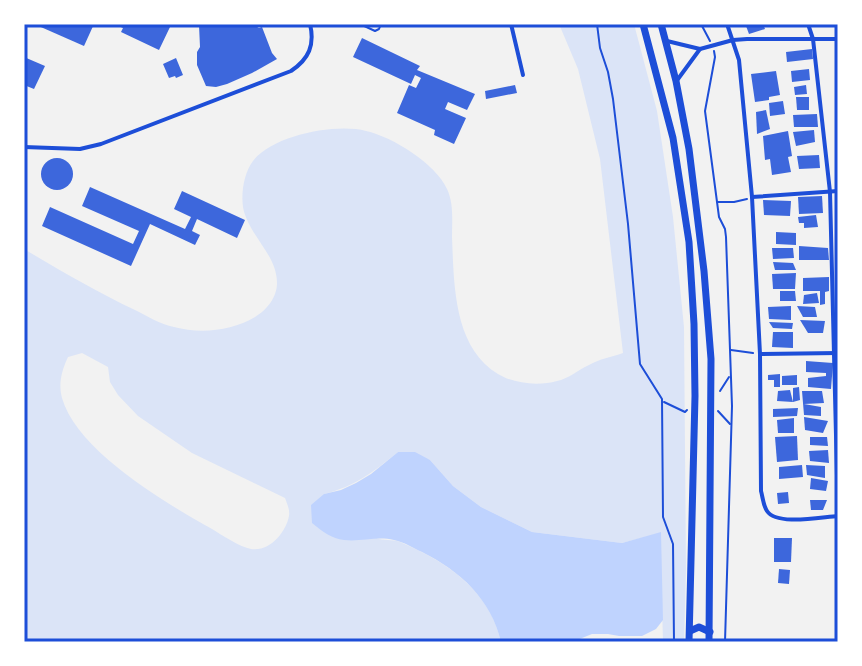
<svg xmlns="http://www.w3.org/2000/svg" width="862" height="666" font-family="'DM Sans',sans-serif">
  <rect width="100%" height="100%" fill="#f2f2f2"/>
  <path fill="#dbe4f7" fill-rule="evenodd" d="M559,24H634L657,111L673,217L684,327L686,570L684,642H663L660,533L622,543L532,532L481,507L453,486L430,460L398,452C373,472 356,486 324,494C337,505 349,515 362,526C366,529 371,535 376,538C383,541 393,539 400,542C446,561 490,591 501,642H24V249C61,271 97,292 135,310C147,316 160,324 174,327C200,334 232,331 255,317C267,310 277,297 277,283C277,254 248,235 243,207C241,192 244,173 253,161C273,135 336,123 366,131C393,137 436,164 447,189C454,204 452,221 452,237C454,283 453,347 498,374C514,384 539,386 557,381C568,379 578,370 589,365C599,359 612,357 623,353L600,159L578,69ZM82,353L108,367L110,382L118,395L138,416L192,453L285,498C287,504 290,509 289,516C286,532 270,552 251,549C240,547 222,535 212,529C167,504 77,451 62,398C58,383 62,370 68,357Z"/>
  <path fill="#bfd3fe" d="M398,452H415L430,460L453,486L481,507L532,532L622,543L661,532L663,620L656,629L642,636H619L608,634H592L572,642H501C491,599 460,571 422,552C413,548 404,542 394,540C377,536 361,542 344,540C332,539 322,531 312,523L311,505L324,494L341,490L356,483L371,474Z"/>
  <g fill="#3d67dc">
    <path d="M34,24H94L84,46Z"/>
    <path d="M114,24H163L170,27L159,50L121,32L123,28Z"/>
    <path d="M203,24H252L259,28L262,27L272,53L277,59L252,73L227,84L216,87L206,86L197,65V52L200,47L199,25Z"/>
    <path d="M754,24H763L765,29L749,34L746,26Z"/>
    <path d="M362,38L420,66L417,70L475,94L467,110L448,102L445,109L466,118L454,144L434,135L435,130L397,113L409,85L416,88L421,78L415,75L411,84L353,57Z"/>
    <path d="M812,49L813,59L787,62L786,52Z"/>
    <path d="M24,57L45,66L34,89L24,85Z"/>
    <path d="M176,58L183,75L176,78L175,76L169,78L163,64Z"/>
    <path d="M809,69L810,80L792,82L791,71Z"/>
    <path d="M776,71L780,95L769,97V100L755,102L751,74Z"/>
    <path d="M515,85L517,93L486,99L485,91Z"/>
    <path d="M806,85L807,94L795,95L794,87Z"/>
    <path d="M796,97H809V110H797Z"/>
    <path d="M783,101L785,114L770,116L769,103Z"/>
    <path d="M766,110L770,129L757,134L756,112Z"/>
    <path d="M817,114L818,127H794L793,115Z"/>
    <path d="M814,130L815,142L796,146L793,132Z"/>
    <path d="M788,131L792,156L788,157L791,172L772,175L770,159L765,160L763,136Z"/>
    <path d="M819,155L820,168L799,169L797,156Z"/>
    <circle cx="57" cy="174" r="16"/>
    <path d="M90,187L185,229L191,217L174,209L182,191L245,220L237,238L197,219L192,231L200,235L195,245L150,224L131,266L42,226L50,207L133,244L139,231L82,206Z"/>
    <path d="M822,196L823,213L799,214L798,197Z"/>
    <path d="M763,200L791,201L790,216L764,215Z"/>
    <path d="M816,215L818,227L804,228V223H799L798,217Z"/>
    <path d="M776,232L796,233V245L776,244Z"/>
    <path d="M799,246L828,248L829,260H799Z"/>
    <path d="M772,248H793L794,258L773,259Z"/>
    <path d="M773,262L793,263L796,270H775Z"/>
    <path d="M796,273L795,289H773L772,274Z"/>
    <path d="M829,277V291L825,292V304L820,305V291H803V278Z"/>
    <path d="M780,291H795L796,301H780Z"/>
    <path d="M817,293L819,303L803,304L804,295Z"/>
    <path d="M791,306V320L769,319L768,307Z"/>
    <path d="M797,306L815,307L817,317H803Z"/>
    <path d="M800,320L825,321L823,333H808Z"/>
    <path d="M769,322L793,323L792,329L773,328Z"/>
    <path d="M773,332H793V348L772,347Z"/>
    <path d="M806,361L833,363L831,389L808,387V378L826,376V373L806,372Z"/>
    <path d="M780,374V387H774V380H768V375Z"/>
    <path d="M797,375V385H782V376Z"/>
    <path d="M799,387L800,400L793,402L777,401L778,391L790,390L793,402V388Z"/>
    <path d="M802,391H822L824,403L804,404L821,407V416L804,415Z"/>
    <path d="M798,408L797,416L773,417V409Z"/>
    <path d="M804,417L828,421L823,433L805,430Z"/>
    <path d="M794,418V433H778L777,420Z"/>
    <path d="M797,436L798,460L777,462L775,437Z"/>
    <path d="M810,437H827L828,446L810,445Z"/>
    <path d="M828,450L829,463L810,461L809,451Z"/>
    <path d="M802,465L803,477L779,479V467Z"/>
    <path d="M806,465L825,466V478L807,475Z"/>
    <path d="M811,478L828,481L826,491L810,489Z"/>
    <path d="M788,492L789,503L778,504L777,493Z"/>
    <path d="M810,500H827L823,510H811Z"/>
    <path d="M774,538H792L791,562H774Z"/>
    <path d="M779,569L790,570L789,584L778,583Z"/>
  </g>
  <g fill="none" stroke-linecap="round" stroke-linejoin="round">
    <g stroke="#1d4ed8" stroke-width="2">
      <path d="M597,24L600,48L608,72L613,99L628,224L640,364L662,399L663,517L673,544L674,642"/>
      <path d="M701,24L710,41"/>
      <path d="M714,51L715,57L705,111L719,217L725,229L726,237L732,406L725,642"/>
      <path d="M718,202H734L747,199"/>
      <path d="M731,350L753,353"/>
      <path d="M720,391L729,377"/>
      <path d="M664,402L685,412L687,410"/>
      <path d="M718,411L730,424"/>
    </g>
    <path stroke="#1d4ed8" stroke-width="2" d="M360,24L375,31L379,29L381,24"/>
    <g stroke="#1d4ed8" stroke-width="4">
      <path d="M511,24L523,75"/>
      <path d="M727,24L739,60L752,197L760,354L761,491C763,498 763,505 767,511C777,526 821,517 838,516"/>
      <path d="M808,24L813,39L830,192L838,516"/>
      <path d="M667,41L700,49L733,40L747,39H838"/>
      <path d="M678,79L700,49"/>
      <path d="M24,147L80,149L101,144L291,71C309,59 315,45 310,24"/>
      <path d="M752,197L838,191"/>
      <path d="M760,354L838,353"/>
    </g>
    <g stroke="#1d4ed8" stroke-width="7">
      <path d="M643,24L673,138L689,242L694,324L695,396L689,642"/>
      <path d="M661,24L676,81L689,149L704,271L711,359L709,642"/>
      <path d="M690,631L699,627L710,632"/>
    </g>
  </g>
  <rect width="862" height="666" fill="none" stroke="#ffffff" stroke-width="52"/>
  <rect x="26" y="26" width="810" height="614" fill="none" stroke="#1d4ed8" stroke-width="3"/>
</svg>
